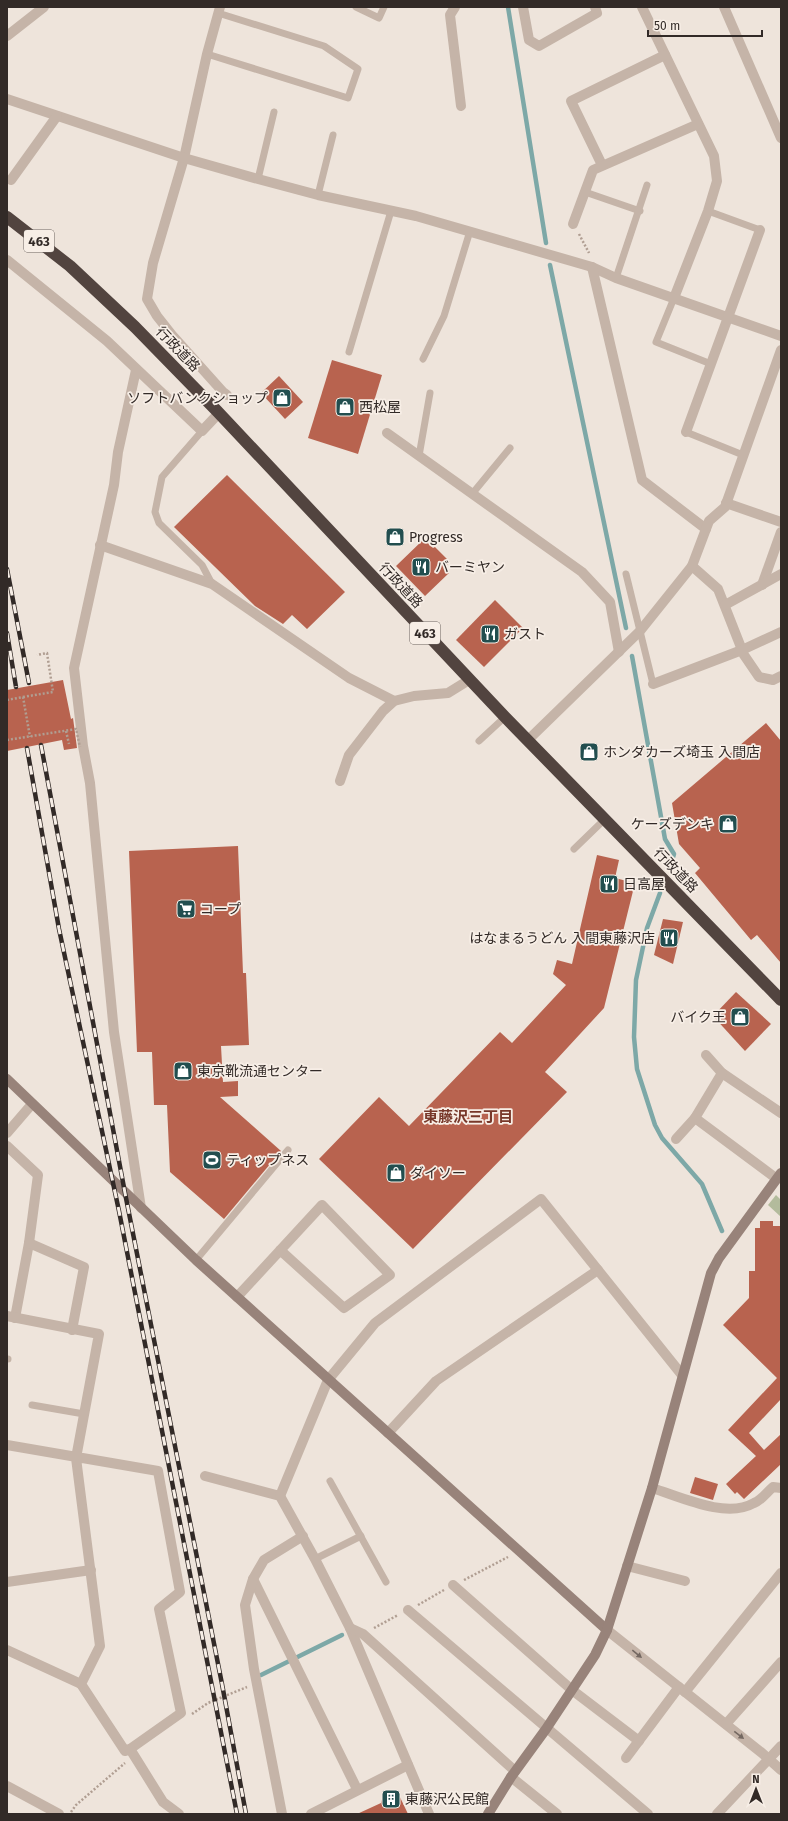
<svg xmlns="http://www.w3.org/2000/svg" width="788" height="1821" font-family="'Fira Sans','Noto Sans JP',sans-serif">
  <rect width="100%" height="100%" fill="#eee4db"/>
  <path fill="#b3bb9c" d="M776,1195L781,1200V1217L768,1205Z"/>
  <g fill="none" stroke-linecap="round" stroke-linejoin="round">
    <g stroke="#7da8a7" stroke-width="4.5">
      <path d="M508,7L546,243"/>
      <path d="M550,265L626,628"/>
      <path d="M632,656L665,839L674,854L670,867"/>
      <path d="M660,893L647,928L636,980L634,1037L637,1069L655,1125L662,1138L702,1184L722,1231"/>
      <path d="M261,1675L342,1635"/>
    </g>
  </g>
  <g fill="#b8634f">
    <path d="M332,360L382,375L358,454L308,438Z"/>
    <path d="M279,376L303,402L285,419L261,393Z"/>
    <path d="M227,475L345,592L307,629L292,615L283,624L255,606L174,527Z"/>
    <path d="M424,539L433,548L435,547L450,562L444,568L449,573L425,596L396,566Z"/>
    <path d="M495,600L523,628L484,667L456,640Z"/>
    <path d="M63,680L71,719L73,718L77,748L64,750L62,740L7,751V690Z"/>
    <path d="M766,723L781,741V963L757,935L751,940L695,873L700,868L679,844L672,803Z"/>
    <path d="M238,846L243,973H246L249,1045L221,1046L223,1082L238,1081V1096L220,1097L281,1151L224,1219L170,1172L167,1105H154L152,1052H137L129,851Z"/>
    <path d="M597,855L619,860L615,878L635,883L604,1008L545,1072L567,1092L413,1249L319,1159L379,1097L409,1126L500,1032L512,1043L566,985L553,974L557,960L572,964Z"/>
    <path d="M663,919L683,922L673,964L654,955Z"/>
    <path d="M736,992L771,1024L745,1051L713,1016Z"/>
    <path d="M760,1221H773V1226H780L781,1228V1399L749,1433L764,1450L781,1434V1464L744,1499L737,1492L735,1494L726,1484L756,1456L728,1430L777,1378L723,1325L749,1298V1271H755V1228H760Z"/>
    <path d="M695,1477L718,1484L713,1500L690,1493Z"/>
    <path d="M384,1792L399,1795L408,1814H357L381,1803Z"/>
  </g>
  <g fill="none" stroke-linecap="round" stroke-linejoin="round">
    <g stroke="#b09e92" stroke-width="2.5" stroke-dasharray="2 2" stroke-linecap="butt">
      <path d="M579,234L589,253"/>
      <path d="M66,731L69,744"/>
      <path d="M464,1580L508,1557"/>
      <path d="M418,1605L444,1590"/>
      <path d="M374,1628L398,1615"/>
      <path d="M192,1714L208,1703L247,1687"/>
      <path d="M71,1812L76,1805L125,1763"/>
    </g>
    <g stroke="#c5b4a8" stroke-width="7">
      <path d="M356,7L379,18L384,7"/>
      <path d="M207,54L348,98L358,69L324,46L218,13"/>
      <path d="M258,179L274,112"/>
      <path d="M585,192L640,211"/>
      <path d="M318,195L333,135"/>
      <path d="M708,211L760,230"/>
      <path d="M616,278L647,185"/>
      <path d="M674,298L656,342L711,364"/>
      <path d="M349,352L391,211"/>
      <path d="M423,359L444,316L470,231"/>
      <path d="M202,431L162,477L155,512L159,523L202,565L212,584"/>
      <path d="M686,432L743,455"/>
      <path d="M419,456L430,393"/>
      <path d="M472,494L510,448"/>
      <path d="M626,574L653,684"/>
      <path d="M479,741L505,717"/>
      <path d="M574,849L605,819"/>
      <path d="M196,1260L288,1150"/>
      <path d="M7,1359H8"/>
      <path d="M32,1405L84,1414"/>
      <path d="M330,1481L386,1582"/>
      <path d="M315,1559L361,1536"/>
    </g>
    <g stroke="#c5b4a8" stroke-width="10">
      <path d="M220,7L207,54L184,158L153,263L147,299L157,316L172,335L223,392L227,395"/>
      <path d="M455,7L450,15L461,106"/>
      <path d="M523,7L529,40L539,46L597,13L595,7"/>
      <path d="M642,7L714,156L717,181L708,211L674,298"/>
      <path d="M724,7L781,138"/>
      <path d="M7,36L44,7"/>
      <path d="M7,99L184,158L258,179L318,195L416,216L592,267L616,278L781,336"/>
      <path d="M602,165L571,101L665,55"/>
      <path d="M11,180L57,116"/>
      <path d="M573,224L593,170L698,124"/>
      <path d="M7,260L107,341L202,431L219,413"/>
      <path d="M592,267L642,480L706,529"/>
      <path d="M136,370L118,452L114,485L74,668L83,746L90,783L114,1032L141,1208"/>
      <path d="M686,432L760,230"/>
      <path d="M387,433L582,572L610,602L619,652"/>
      <path d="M726,503L781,522"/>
      <path d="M100,545L212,584L349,678L394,701"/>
      <path d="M692,566L718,589L744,655L759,677L773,680L781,676"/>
      <path d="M762,585L781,532"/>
      <path d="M725,605L781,574"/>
      <path d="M653,684L742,650L781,632"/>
      <path d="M528,740L640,631L692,566L709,521L725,507L781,350"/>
      <path d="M340,781L349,755L383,711L394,701L414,696L448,693L469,680"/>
      <path d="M706,1055L722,1073L781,1113"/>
      <path d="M695,1118L777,1179"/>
      <path d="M7,1133L32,1104"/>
      <path d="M676,1139L695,1118L722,1073"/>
      <path d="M7,1146L38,1175L29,1243L15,1318"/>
      <path d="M29,1243L84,1267L72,1330"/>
      <path d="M237,1297L322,1205L390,1275L344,1308L280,1250"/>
      <path d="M7,1316L99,1334L76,1458L100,1646L81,1684L125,1751L130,1749L181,1713L159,1609L180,1592L158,1471L7,1445"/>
      <path d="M388,1433L436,1381L598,1270"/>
      <path d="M205,1476L280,1496L315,1559L350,1628L429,1814"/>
      <path d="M652,1488C681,1497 726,1519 754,1503C762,1500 767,1492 773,1487L781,1488"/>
      <path d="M280,1496L328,1380L375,1323L541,1199L682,1375"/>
      <path d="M627,1566L685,1581"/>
      <path d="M253,1579L357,1789"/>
      <path d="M7,1582L91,1570"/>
      <path d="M453,1585L572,1690L639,1741"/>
      <path d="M408,1610L648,1814"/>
      <path d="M350,1628L363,1634L515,1771"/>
      <path d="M607,1630L762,1753L781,1770"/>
      <path d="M7,1650L81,1684"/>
      <path d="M685,1692L781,1573"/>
      <path d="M726,1724L781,1662"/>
      <path d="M130,1749L163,1802L179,1814"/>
      <path d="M626,1758L679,1687"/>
      <path d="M511,1777L557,1814"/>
      <path d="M7,1786L59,1814"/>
      <path d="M282,1814L254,1669L245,1605L253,1579L264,1560L303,1536"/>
      <path d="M311,1814L408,1765"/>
      <path d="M717,1814L781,1746"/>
    </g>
    <g stroke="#98837a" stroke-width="10">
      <path d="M7,1079L196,1260L607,1630"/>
      <path d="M488,1814L511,1777L546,1729L595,1655L607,1630L652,1488L711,1273L719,1258L781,1173"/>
    </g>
    <path stroke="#52443f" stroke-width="12" d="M7,217L70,266L135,327L217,411L505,717L781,1000"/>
    <defs>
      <g id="rail">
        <path d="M7,569L29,683"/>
        <path d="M7,633L16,687"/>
        <path d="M41,745L125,1193L222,1684L246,1814"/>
        <path d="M27,748L59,929L119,1211L237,1814"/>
      </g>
    </defs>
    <use href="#rail" stroke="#322a27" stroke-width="4.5"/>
    <use href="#rail" stroke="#f7eee6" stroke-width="3" stroke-dasharray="9" stroke-linecap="butt"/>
    <g stroke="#b09e92" stroke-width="2.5" stroke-dasharray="2 2" stroke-linecap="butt">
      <path d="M23,697L53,692L47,653L37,655"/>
      <path d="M7,700L23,697L30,737"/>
      <path d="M7,740L76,729L80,747"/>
    </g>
  </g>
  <defs><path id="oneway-solid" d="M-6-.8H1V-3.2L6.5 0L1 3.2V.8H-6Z"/></defs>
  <g fill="#746861">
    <use href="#oneway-solid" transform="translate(637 1654) rotate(39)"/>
    <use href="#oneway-solid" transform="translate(739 1735) rotate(38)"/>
  </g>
  <defs>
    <symbol id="shop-square" viewBox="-11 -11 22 22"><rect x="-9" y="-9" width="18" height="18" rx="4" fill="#224e4f" stroke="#f7eee6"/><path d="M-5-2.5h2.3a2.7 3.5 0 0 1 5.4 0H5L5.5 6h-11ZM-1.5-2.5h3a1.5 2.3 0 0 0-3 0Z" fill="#fff"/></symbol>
    <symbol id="restaurant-square" viewBox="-11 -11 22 22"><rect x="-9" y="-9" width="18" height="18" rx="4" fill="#224e4f" stroke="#f7eee6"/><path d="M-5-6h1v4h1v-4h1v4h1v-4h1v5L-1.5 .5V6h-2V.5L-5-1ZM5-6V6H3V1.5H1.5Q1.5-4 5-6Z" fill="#fff"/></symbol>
    <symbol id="supermarket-square" viewBox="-11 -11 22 22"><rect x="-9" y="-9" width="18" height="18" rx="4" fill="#224e4f" stroke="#f7eee6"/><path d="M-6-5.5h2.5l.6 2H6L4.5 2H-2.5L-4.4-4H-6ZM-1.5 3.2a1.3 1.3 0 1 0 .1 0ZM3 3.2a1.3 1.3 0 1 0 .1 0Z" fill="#fff"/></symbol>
    <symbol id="stadium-square" viewBox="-11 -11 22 22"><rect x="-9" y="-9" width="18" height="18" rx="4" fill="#224e4f" stroke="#f7eee6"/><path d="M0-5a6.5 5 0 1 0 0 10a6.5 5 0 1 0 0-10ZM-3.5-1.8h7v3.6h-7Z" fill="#fff"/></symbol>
    <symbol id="building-square" viewBox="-11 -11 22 22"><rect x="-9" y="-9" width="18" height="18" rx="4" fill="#224e4f" stroke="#f7eee6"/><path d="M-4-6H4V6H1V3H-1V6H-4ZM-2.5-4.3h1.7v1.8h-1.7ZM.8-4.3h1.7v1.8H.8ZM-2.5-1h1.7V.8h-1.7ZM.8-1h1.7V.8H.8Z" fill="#fff"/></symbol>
  </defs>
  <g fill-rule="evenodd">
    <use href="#shop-square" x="271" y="387" width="22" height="22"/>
    <use href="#shop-square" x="334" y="396" width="22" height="22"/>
    <use href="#shop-square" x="384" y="526" width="22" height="22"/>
    <use href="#restaurant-square" x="410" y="556" width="22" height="22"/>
    <use href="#restaurant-square" x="479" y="623" width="22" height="22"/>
    <use href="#shop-square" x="578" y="741" width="22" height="22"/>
    <use href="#shop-square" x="717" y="813" width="22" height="22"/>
    <use href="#restaurant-square" x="598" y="873" width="22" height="22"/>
    <use href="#supermarket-square" x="175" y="898" width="22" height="22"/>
    <use href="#restaurant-square" x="658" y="927" width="22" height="22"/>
    <use href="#shop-square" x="729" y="1006" width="22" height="22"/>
    <use href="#shop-square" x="172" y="1060" width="22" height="22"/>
    <use href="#stadium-square" x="201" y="1149" width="22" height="22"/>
    <use href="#shop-square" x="385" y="1162" width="22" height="22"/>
    <use href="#building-square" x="380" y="1788" width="22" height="22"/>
  </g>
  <g text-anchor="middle" stroke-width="3.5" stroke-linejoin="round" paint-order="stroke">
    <g fill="#f7eee6" stroke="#6d6560" stroke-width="1">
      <rect x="24" y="230" width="30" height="22" rx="3"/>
      <rect x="410" y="622" width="30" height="22" rx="3"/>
    </g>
    <g font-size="13" font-weight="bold" fill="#322a27">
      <text x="39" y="246">463</text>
      <text x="425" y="638">463</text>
    </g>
    <g font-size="14" fill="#322a27" stroke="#f7eee6">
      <text transform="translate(178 349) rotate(46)" y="5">行政道路</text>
      <text transform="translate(401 585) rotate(47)" y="5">行政道路</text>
      <text transform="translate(676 870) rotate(46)" y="5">行政道路</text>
    </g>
    <g font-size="14" fill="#322a27" stroke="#f7eee6" text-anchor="start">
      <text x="268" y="403" text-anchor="end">ソフトバンクショップ</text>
      <text x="359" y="412">西松屋</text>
      <text x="409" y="542">Progress</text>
      <text x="435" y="572">バーミヤン</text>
      <text x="504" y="639">ガスト</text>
      <text x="603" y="757">ホンダカーズ埼玉 入間店</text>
      <text x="714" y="829" text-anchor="end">ケーズデンキ</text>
      <text x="623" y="889">日高屋</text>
      <text x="200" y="914">コープ</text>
      <text x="655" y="943" text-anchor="end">はなまるうどん 入間東藤沢店</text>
      <text x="726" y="1022" text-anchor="end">バイク王</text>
      <text x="197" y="1076">東京靴流通センター</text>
      <text x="226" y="1165">ティップネス</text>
      <text x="410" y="1178">ダイソー</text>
      <text x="405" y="1804">東藤沢公民館</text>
    </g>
    <g font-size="15" font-weight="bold" fill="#78382a" stroke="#f7eee6">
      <text x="468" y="1122">東藤沢三丁目</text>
    </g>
  </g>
  <rect width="788" height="1821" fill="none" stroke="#322a27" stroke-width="16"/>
  <g transform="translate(756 1789)" stroke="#f7eee6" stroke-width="3" paint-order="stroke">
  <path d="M0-3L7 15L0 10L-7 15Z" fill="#322a27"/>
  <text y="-6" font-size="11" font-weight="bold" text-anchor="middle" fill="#322a27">N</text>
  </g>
  <path d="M648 30v6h114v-6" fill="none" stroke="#322a27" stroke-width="2"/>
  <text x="654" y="30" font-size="12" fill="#322a27" stroke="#f7eee6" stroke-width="3" paint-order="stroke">50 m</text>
</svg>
